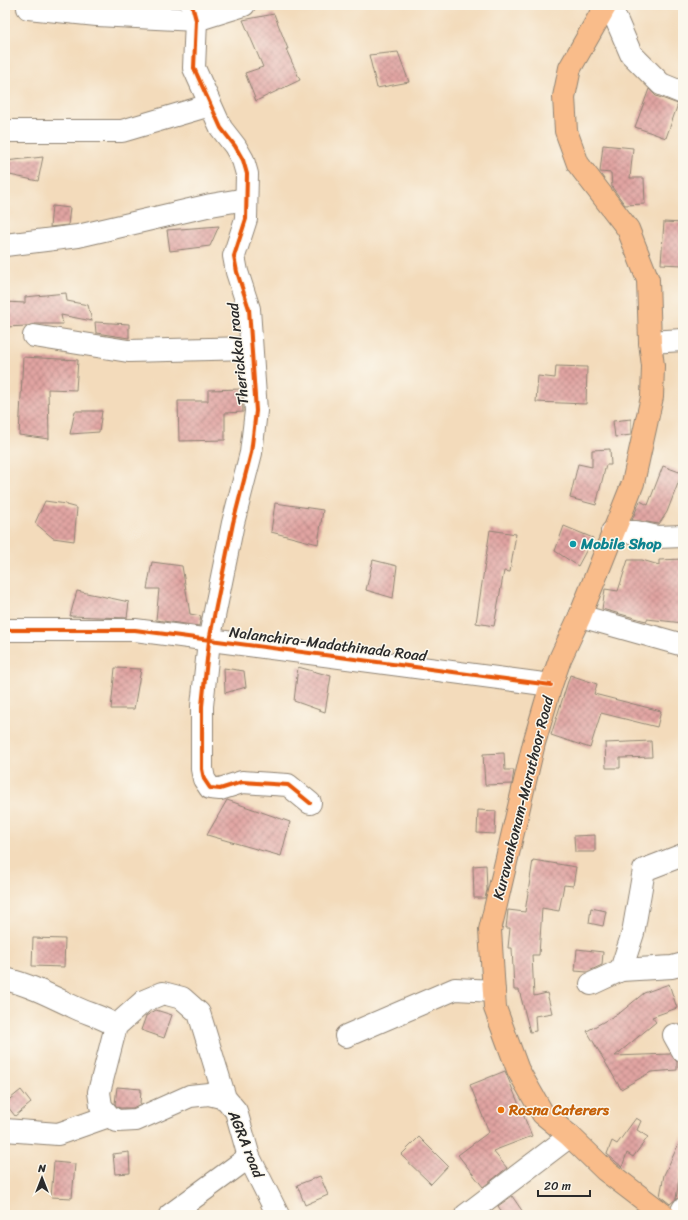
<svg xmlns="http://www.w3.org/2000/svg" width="688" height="1220" font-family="Sriracha,sans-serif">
  <defs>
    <pattern id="building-cross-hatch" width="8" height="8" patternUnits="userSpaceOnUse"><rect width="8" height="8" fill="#e1a4a2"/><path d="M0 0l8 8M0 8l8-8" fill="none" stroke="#b78684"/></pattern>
  </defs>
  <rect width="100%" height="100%" fill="#fbf7ec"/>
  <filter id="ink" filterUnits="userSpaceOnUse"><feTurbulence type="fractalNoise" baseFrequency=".025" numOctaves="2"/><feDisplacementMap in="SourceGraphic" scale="8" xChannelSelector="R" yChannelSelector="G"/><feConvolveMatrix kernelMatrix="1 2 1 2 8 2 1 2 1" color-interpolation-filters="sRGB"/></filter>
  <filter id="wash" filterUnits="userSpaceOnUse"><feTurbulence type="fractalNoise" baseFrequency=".012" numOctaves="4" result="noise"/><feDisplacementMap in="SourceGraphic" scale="16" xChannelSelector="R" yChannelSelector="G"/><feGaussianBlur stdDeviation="0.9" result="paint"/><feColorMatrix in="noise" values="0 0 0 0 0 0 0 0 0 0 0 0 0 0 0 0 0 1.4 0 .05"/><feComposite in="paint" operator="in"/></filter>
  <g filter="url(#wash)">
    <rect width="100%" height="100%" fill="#f3dbbb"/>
    <g id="blocks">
      <g fill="url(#building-cross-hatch)">
        <path d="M274,14L288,49H286L300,80L256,101L245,73L263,67L243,20Z"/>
        <path d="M398,52L409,82L377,88L369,55Z"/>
        <path d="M649,89L656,96L678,104L666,138L635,127Z"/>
        <path d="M603,145L633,148L630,178H644L645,204L625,205L612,187L611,173L600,172Z"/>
        <path d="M43,157L38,181L5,174V161Z"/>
        <path d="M52,206L70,208L68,225L50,227Z"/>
        <path d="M664,222L683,223V265L661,264Z"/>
        <path d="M219,226L210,246L170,251L167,230Z"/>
        <path d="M66,293L67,301L88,305L92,321L61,315L63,324H36L27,326L5,327V302L25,303V297Z"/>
        <path d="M95,322L129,324V338L96,333Z"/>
        <path d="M23,357L78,360L76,390L48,389L49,439L19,435Z"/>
        <path d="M556,366L587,367L586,404L536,402L538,376L555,378Z"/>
        <path d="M242,389L243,412L225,413V440L179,441L178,401H208V390Z"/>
        <path d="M75,411H102L99,432L70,434Z"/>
        <path d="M631,419V435L615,437L613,421Z"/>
        <path d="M610,449L611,465H606L596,505L570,498L578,464L592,467V450Z"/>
        <path d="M663,466L682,473L667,512L659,524L632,520L640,501L648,505Z"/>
        <path d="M45,501L66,504V505L77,508L74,541L53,538L35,523Z"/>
        <path d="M275,503L323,510L318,544L271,532Z"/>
        <path d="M564,526L593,538L578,566L555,551Z"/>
        <path d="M490,530L516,534L510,572L504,571L494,626L476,623Z"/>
        <path d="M683,559V623L647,619V621L642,620L602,609L605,589L618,591L628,560H642L659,565V560Z"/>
        <path d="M373,560L397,566L393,598L366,590Z"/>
        <path d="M152,562L182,566L190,614L201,616L199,626L156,620L159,589H147Z"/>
        <path d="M77,591L129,602L127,618L70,616Z"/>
        <path d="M298,667L331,676L325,712L294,701Z"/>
        <path d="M115,668L141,669L134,709H111Z"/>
        <path d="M224,668L244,671L246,687L225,693Z"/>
        <path d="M570,675L597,684L594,694L661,711L657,727L601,713L590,748L551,735Z"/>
        <path d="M651,741L652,757L620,758V768H606L605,743Z"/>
        <path d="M504,753L505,770H514L512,784L485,785L483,754Z"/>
        <path d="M227,800L290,822L281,856L207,835Z"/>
        <path d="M478,810L496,811L495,834L477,833Z"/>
        <path d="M595,835V852H575L574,836Z"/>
        <path d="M533,860L576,867L573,886L564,885L559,911L542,908L539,955H532L534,996L547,993L552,1013L535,1016L536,1031L530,1032L519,990H514L512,948H508L510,928H506L508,910L525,912Z"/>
        <path d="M486,865L487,890L485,898H474L473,866Z"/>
        <path d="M591,908L606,911L603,926L589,923Z"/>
        <path d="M33,938L65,939L64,967L32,966Z"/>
        <path d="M577,949L603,952L602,965L587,972L575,971Z"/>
        <path d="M669,984L677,1008L652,1017L656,1022L615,1056L670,1054L677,1062V1070L651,1072L621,1089L587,1031L621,1012L644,993Z"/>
        <path d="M156,1010L172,1015L164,1038L141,1030L146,1016Z"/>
        <path d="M505,1071L532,1136L493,1151L507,1168L483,1187L458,1155L489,1132L470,1085Z"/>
        <path d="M117,1087L141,1089L140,1104L133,1108H120L117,1107L115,1104Z"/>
        <path d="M21,1090L31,1103L15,1116L5,1103Z"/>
        <path d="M636,1118L641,1121L637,1130L648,1137L633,1157L627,1153L622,1167L607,1154L612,1141L617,1144Z"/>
        <path d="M419,1137L448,1166L431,1184L401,1155Z"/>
        <path d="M682,1137L683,1153L676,1199L670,1204L660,1196L664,1175Z"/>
        <path d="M129,1152L130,1173L115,1174L113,1154Z"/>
        <path d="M54,1162L75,1164L72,1198L51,1197Z"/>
        <path d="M320,1176L328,1195L305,1205L297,1185Z"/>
        <path d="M512,1196L525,1215H504L498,1206Z"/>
      </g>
    </g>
  </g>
  <g filter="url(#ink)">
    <use href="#blocks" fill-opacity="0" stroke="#8f8373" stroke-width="1"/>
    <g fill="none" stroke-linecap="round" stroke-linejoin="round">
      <defs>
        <g id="minor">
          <path d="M29,5L28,8L97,15L196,20L244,5"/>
          <path d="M192,5L196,20L194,68L221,128L235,146L243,160L247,174L246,219L234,256L237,272L249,309L256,411L251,453L233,523L209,641L202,706V769L204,779L210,788L220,789L242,782L288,785L310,803"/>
          <path d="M610,5L631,54L661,84L683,93"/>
          <path d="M5,131H122L210,105"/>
          <path d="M5,245L78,236L211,205L246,199"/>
          <path d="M34,336L128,351L251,348"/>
          <path d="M650,342L683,340"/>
          <path d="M612,532H636L657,537L683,536"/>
          <path d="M580,616L683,645"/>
          <path d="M5,630H135L551,685"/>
          <path d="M621,970L633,933L644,870L683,855"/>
          <path d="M5,979C30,985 51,996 74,1007C88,1014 102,1016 116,1026"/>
          <path d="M591,984L621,970L672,967L683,964"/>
          <path d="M674,1035L683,1051"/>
          <path d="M346,1036L455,989L494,991"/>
          <path d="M225,1098L199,1013L182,998L163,993L144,1001L116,1026L99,1092L101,1106L109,1116L117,1121L136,1120L190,1096L209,1094L225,1098L236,1111L249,1157L278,1215"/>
          <path d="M5,1130L58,1134L109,1116"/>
          <path d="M170,1215L249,1157"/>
          <path d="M466,1215L570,1136"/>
          <path d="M680,1215L683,1209"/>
        </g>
        <path id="major" d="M606,5L570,68L564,97L566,131L578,164L628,229L648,280L650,342L653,366L652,397L633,483L580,616L560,659L551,685L534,743L490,930L495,1008L518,1070L543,1114L570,1136L605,1170L664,1215"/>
      </defs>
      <use href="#minor" stroke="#8f8373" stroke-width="24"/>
      <use href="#major" stroke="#8f8373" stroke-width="24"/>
      <use href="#minor" stroke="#fff" stroke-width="22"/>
      <use href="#major" stroke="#f9bc8a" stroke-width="22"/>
      <defs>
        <g id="cycleway">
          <path d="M192,5L196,20L194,68L221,128L235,146L243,160L247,174L246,219L234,256L237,272L249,309L256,411L251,453L233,523L209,641L202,706V769L204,779L210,788L220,789L242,782L288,785L310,803"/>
          <path d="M5,630H135L551,685"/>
        </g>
      </defs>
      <use href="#cycleway" stroke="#fbf7ec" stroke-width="6"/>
      <use href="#cycleway" stroke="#e8590c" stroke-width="4"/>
    </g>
  </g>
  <circle fill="#0f9aa8" stroke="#fbf7ec" stroke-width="1.5" cx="573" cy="544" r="4"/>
  <circle fill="#e8710a" stroke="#fbf7ec" stroke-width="1.5" cx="501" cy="1110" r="4"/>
  <g text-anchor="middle" stroke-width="3" stroke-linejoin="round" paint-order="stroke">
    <g font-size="15" fill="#2b2b2b" stroke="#fbf7ec">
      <text transform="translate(238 354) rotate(-96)" y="5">Therickkal road</text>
      <text transform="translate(328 644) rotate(7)" y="5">Nalanchira-Madathinada Road</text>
      <text transform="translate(523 798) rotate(-76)" y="5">Kuravankonam-Maruthoor Road</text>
      <text transform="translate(246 1144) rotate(68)" y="5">AGRA road</text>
    </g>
    <g font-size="15" font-weight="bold" fill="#0d838f" stroke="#fbf7ec" text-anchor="start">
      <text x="581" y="549">Mobile Shop</text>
    </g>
    <g font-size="15" font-weight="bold" fill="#c56008" stroke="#fbf7ec" text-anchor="start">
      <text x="509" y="1115">Rosna Caterers</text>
    </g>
  </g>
  <rect width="688" height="1220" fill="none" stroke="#fbf7ec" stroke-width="20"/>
  <g transform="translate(42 1178)" stroke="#fbf7ec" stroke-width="3" paint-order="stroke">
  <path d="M0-3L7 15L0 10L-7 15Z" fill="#2b2b2b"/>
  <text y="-6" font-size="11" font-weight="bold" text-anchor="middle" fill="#2b2b2b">N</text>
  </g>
  <path d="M538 1190v6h52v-6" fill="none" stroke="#2b2b2b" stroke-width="2"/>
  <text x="544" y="1190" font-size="12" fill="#2b2b2b" stroke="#fbf7ec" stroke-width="3" paint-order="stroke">20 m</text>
</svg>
